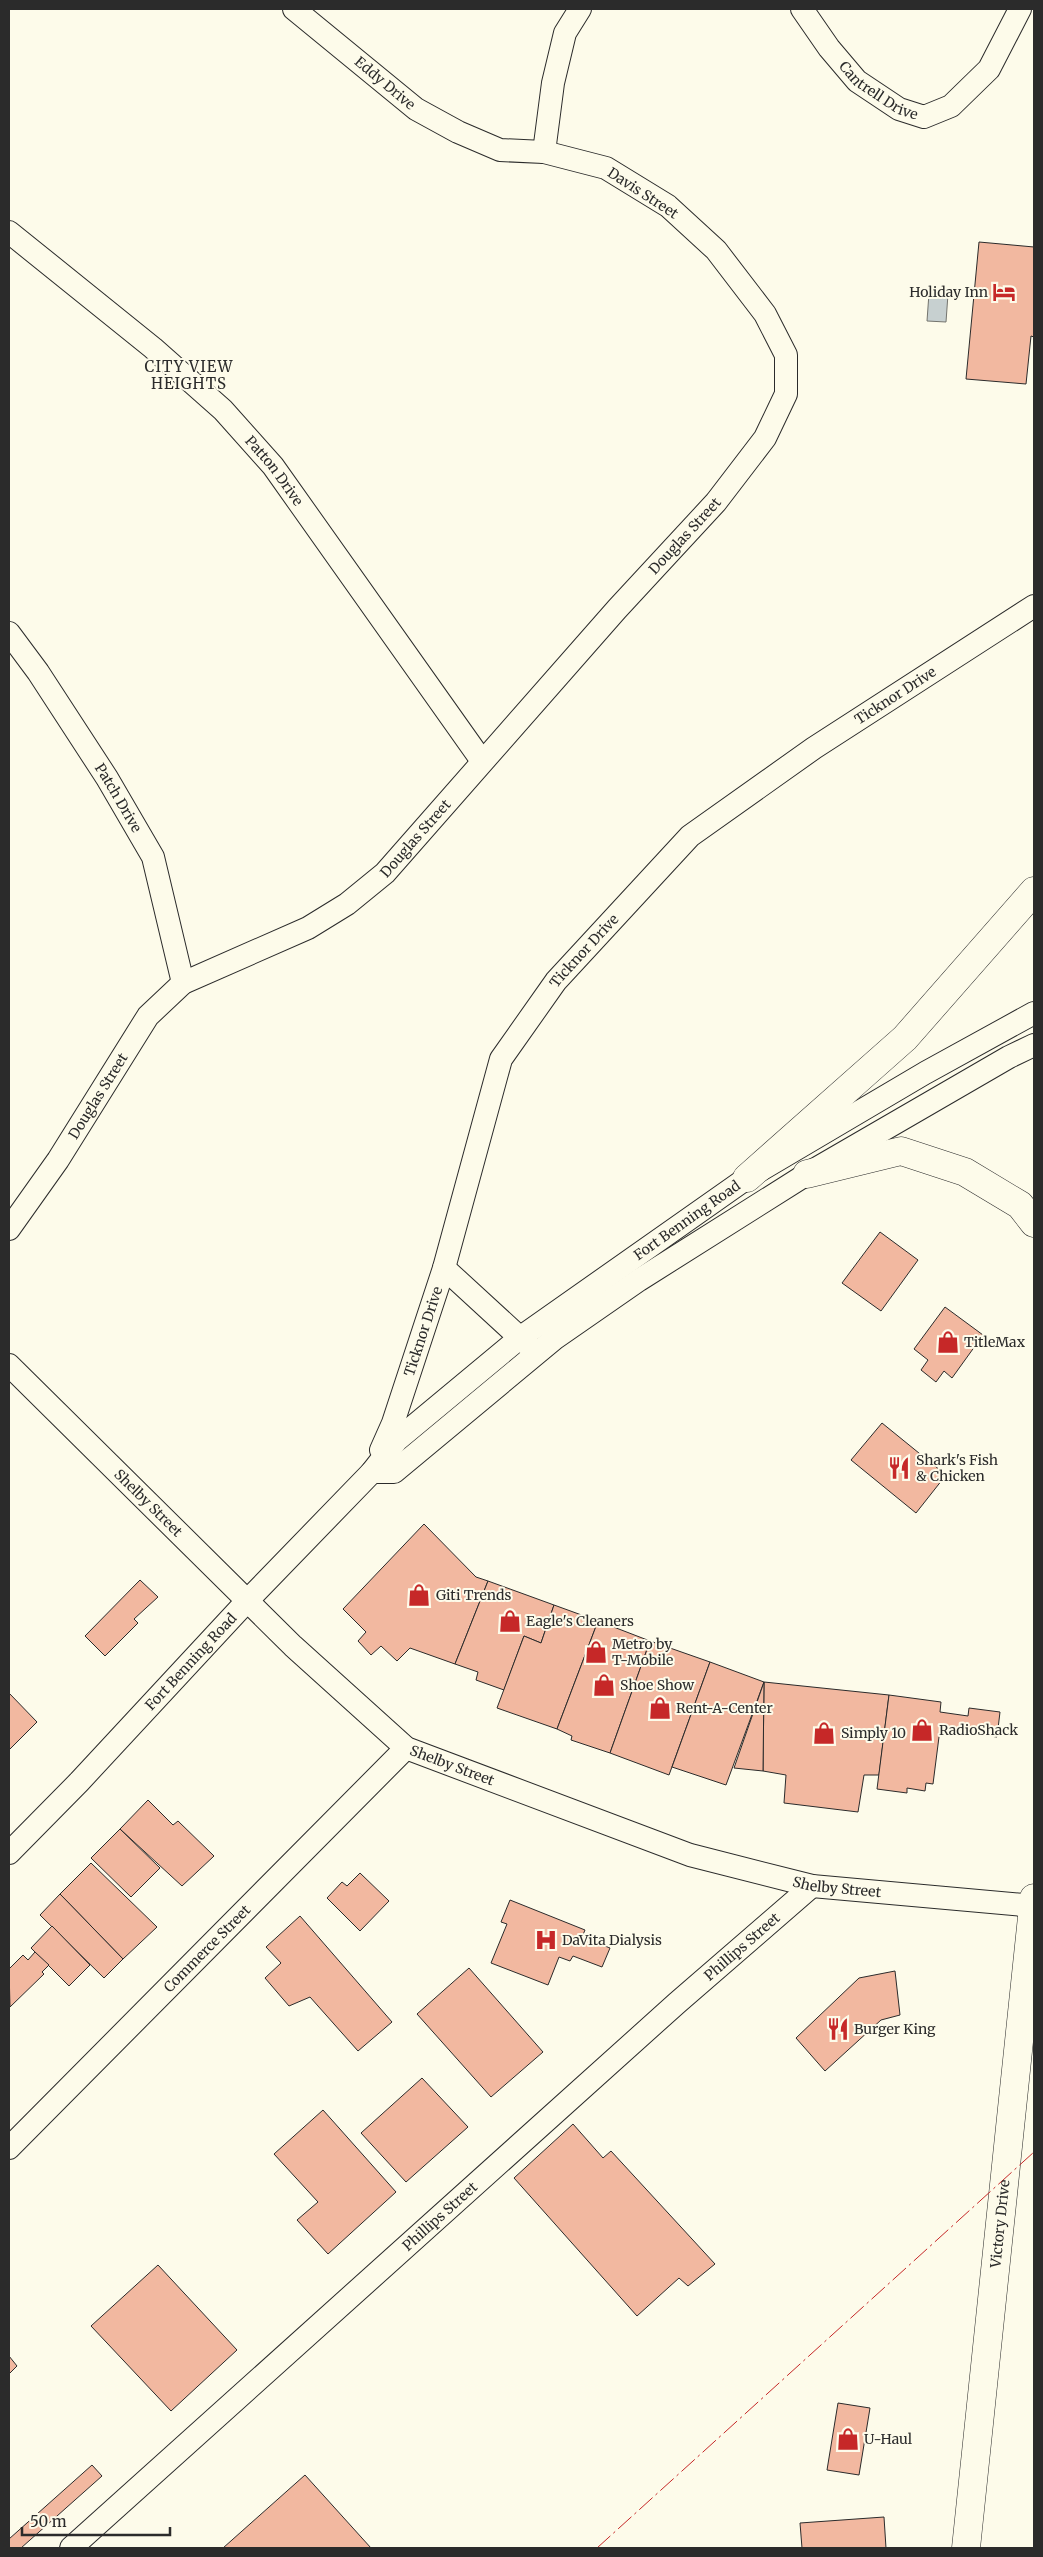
<svg xmlns="http://www.w3.org/2000/svg" width="1043" height="2557" font-family="Merriweather,serif">
  <rect width="100%" height="100%" fill="#fdfbea"/>
  <path fill="#c7d0d0" stroke="#74746e" d="M929,293L948,294L946,322L927,321Z"/>
  <g fill="#f2b8a0" stroke="#2b2b2b">
    <path d="M979,242L1034,247V337L1031,336L1026,384L966,379Z"/>
    <path d="M880,1232L918,1260L881,1311L842,1283Z"/>
    <path d="M945,1307L983,1335L952,1378L944,1371L936,1382L921,1370L928,1360L914,1349Z"/>
    <path d="M882,1423L946,1475L916,1513L851,1460Z"/>
    <path d="M424,1524L476,1577L488,1581L455,1664L410,1648L397,1661L381,1646L371,1655L358,1641L366,1632L343,1609Z"/>
    <path d="M140,1580L158,1597L134,1619L138,1623L105,1656L85,1636Z"/>
    <path d="M488,1581L554,1605L541,1643L524,1636L504,1690L476,1680L478,1672L455,1664Z"/>
    <path d="M554,1605L598,1621L557,1729L497,1708L524,1636L541,1643Z"/>
    <path d="M598,1621L650,1641L610,1753L571,1740L572,1736L557,1729Z"/>
    <path d="M650,1641L710,1662L669,1775L610,1753Z"/>
    <path d="M710,1662L764,1682L726,1785L672,1767Z"/>
    <path d="M764,1682L889,1695L879,1775H864L858,1812L784,1803L786,1775L763,1771Z"/>
    <path d="M764,1682L763,1771L734,1768Z"/>
    <path d="M9,1693L37,1722L9,1750Z"/>
    <path d="M889,1695L941,1702L940,1712L968,1716L969,1708L1000,1712L997,1737L940,1729L933,1784L926,1783L925,1791L907,1788V1793L877,1789Z"/>
    <path d="M148,1800L173,1825L178,1821L214,1856L182,1886L120,1829Z"/>
    <path d="M120,1829L160,1868L131,1897L91,1858Z"/>
    <path d="M91,1863L157,1927L123,1959L60,1894Z"/>
    <path d="M360,1873L389,1901L360,1931L327,1898L342,1882L347,1886Z"/>
    <path d="M60,1894L123,1959L104,1978L40,1915Z"/>
    <path d="M510,1900L585,1930L582,1937L610,1948L602,1967L573,1956L570,1961L559,1957L548,1985L491,1963L507,1924L501,1922Z"/>
    <path d="M300,1916L392,2022L358,2051L310,1997L289,2006L265,1978L281,1963L266,1947Z"/>
    <path d="M52,1926L90,1965L69,1986L31,1948Z"/>
    <path d="M35,1952L49,1965L42,1972L44,1974L10,2007L9,1969L23,1955L28,1960Z"/>
    <path d="M469,1968L543,2052L491,2097L417,2014Z"/>
    <path d="M895,1971L900,2015L881,2020L825,2071L796,2038L859,1978Z"/>
    <path d="M422,2078L468,2127L406,2182L361,2133Z"/>
    <path d="M323,2110L396,2192L328,2254L297,2220L318,2202L274,2154Z"/>
    <path d="M573,2124L603,2158L611,2151L715,2264L688,2286L679,2278L637,2316L514,2178Z"/>
    <path d="M158,2265L237,2350L171,2411L91,2326Z"/>
    <path d="M9,2356L17,2366L9,2374Z"/>
    <path d="M838,2403L870,2408L859,2475L827,2470Z"/>
    <path d="M92,2465L102,2476L21,2548H9V2539Z"/>
    <path d="M305,2475L371,2548H223Z"/>
    <path d="M884,2517L886,2548H802L800,2523Z"/>
  </g>
  <g fill="none" stroke-linecap="round" stroke-linejoin="round">
    <defs>
      <g id="minor">
        <path id="s1" d="M802,9L829,48L857,81L899,109L924,117L951,106L989,69L1020,9"/>
        <path d="M544,152L553,83L565,33L580,9"/>
        <path id="s2" d="M9,232L153,348L223,410L273,466L482,761"/>
        <path id="s3" d="M9,633L38,672L107,778L153,857L183,983"/>
        <path id="s4" d="M9,1229L58,1160L148,1016L183,983L308,928L347,904L385,873L617,609L716,502L765,438L786,394V355L765,314L716,250L668,206L606,168L544,152L500,150L458,132L416,109L294,9"/>
        <path d="M444,1268L530,1347"/>
        <path id="s5" d="M9,1365L293,1646L406,1748L690,1855L812,1886L1034,1906"/>
        <path id="s6" d="M381,1450L393,1423L444,1268L501,1059L556,981L690,836L814,748L1034,606"/>
        <path d="M372,1472H394L554,1339L639,1280L807,1174L1009,1057L1034,1045"/>
        <path id="s7" d="M9,1853L79,1782L248,1600L372,1472L397,1440L521,1337L747,1178L925,1073L1034,1013"/>
        <path id="s8" d="M9,2148L406,1748"/>
        <path id="s9" d="M71,2548L677,2003L812,1886"/>
      </g>
      <g id="highway">
        <path d="M807,1174L901,1151L965,1172L1020,1205L1034,1223"/>
        <path d="M747,1178L905,1038L1034,891"/>
        <path id="s10" d="M966,2548L1034,1898"/>
      </g>
    </defs>
    <use href="#minor" stroke="#2b2b2b" stroke-width="24"/>
    <use href="#highway" stroke="#2b2b2b" stroke-width="29"/>
    <use href="#minor" stroke="#fdfbea" stroke-width="22"/>
    <use href="#highway" stroke="#fdfbea" stroke-width="28"/>
    <path stroke="#c62828" stroke-width="1" stroke-dasharray="18 4 2.5 4" stroke-linecap="butt" d="M597,2548L1034,2152"/>
  </g>
  <defs>
    <symbol id="hotel-bare" viewBox="-9 -9 18 18"><path d="M-6-4.5h1.5V1H6V5H4.5V3h-9V5H-6ZM-4 0a1.8 1.8 0 1 1 3.6 0ZM.5 0V-2.5h3Q6-2.5 6 0Z" fill="#c62828" stroke="#fdfbea" stroke-width="2.5" paint-order="stroke"/></symbol>
    <symbol id="shop-bare" viewBox="-9 -9 18 18"><path d="M-5-2.5h2.3a2.7 3.5 0 0 1 5.4 0H5L5.5 6h-11ZM-1.5-2.5h3a1.5 2.3 0 0 0-3 0Z" fill="#c62828" stroke="#fdfbea" stroke-width="2.5" paint-order="stroke"/></symbol>
    <symbol id="restaurant-bare" viewBox="-9 -9 18 18"><path d="M-5-6h1v4h1v-4h1v4h1v-4h1v5L-1.5 .5V6h-2V.5L-5-1ZM5-6V6H3V1.5H1.5Q1.5-4 5-6Z" fill="#c62828" stroke="#fdfbea" stroke-width="2.5" paint-order="stroke"/></symbol>
    <symbol id="hospital-bare" viewBox="-9 -9 18 18"><path d="M-5-5h3v3.5h4V-5h3V5h-3V1.5h-4V5h-3Z" fill="#c62828" stroke="#fdfbea" stroke-width="2.5" paint-order="stroke"/></symbol>
  </defs>
  <g fill-rule="evenodd">
    <use href="#hotel-bare" x="988" y="276" width="32" height="32"/>
    <use href="#shop-bare" x="932" y="1326" width="32" height="32"/>
    <use href="#restaurant-bare" x="883" y="1452" width="32" height="32"/>
    <use href="#shop-bare" x="403" y="1579" width="32" height="32"/>
    <use href="#shop-bare" x="494" y="1605" width="32" height="32"/>
    <use href="#shop-bare" x="580" y="1636" width="32" height="32"/>
    <use href="#shop-bare" x="588" y="1669" width="32" height="32"/>
    <use href="#shop-bare" x="644" y="1692" width="32" height="32"/>
    <use href="#shop-bare" x="906" y="1714" width="32" height="32"/>
    <use href="#shop-bare" x="808" y="1717" width="32" height="32"/>
    <use href="#hospital-bare" x="530" y="1924" width="32" height="32"/>
    <use href="#restaurant-bare" x="822" y="2013" width="32" height="32"/>
    <use href="#shop-bare" x="832" y="2423" width="32" height="32"/>
  </g>
  <g text-anchor="middle" stroke-width="4" stroke-linejoin="round" paint-order="stroke">
    <g font-size="14" fill="#2b2b2b" stroke="#fdfbea">
      <text transform="translate(385 83) rotate(40)" y="5">Eddy Drive</text>
      <text dy="5" stroke="none"><textPath href="#s1" startOffset="114">Cantrell Drive</textPath></text>
      <text transform="translate(643 193) rotate(33)" y="5">Davis Street</text>
      <text dy="5" stroke="none"><textPath href="#s2" startOffset="358">Patton Drive</textPath></text>
      <text dy="5" stroke="none"><textPath href="#s4" startOffset="985">Douglas Street</textPath></text>
      <text dy="5" stroke="none"><textPath href="#s6" startOffset="951">Ticknor Drive</textPath></text>
      <text dy="5" stroke="none"><textPath href="#s3" startOffset="198">Patch Drive</textPath></text>
      <text dy="5" stroke="none"><textPath href="#s4" startOffset="580">Douglas Street</textPath></text>
      <text dy="5" stroke="none"><textPath href="#s6" startOffset="546">Ticknor Drive</textPath></text>
      <text dy="5" stroke="none"><textPath href="#s4" startOffset="160">Douglas Street</textPath></text>
      <text dy="5" stroke="none"><textPath href="#s7" startOffset="931">Fort Benning Road</textPath></text>
      <text dy="5" stroke="none"><textPath href="#s6" startOffset="126">Ticknor Drive</textPath></text>
      <text dy="5" stroke="none"><textPath href="#s5" startOffset="196">Shelby Street</textPath></text>
      <text dy="5" stroke="none"><textPath href="#s7" startOffset="264">Fort Benning Road</textPath></text>
      <text dy="5" stroke="none"><textPath href="#s5" startOffset="601">Shelby Street</textPath></text>
      <text dy="5" stroke="none"><textPath href="#s5" startOffset="1006">Shelby Street</textPath></text>
      <text dy="5" stroke="none"><textPath href="#s9" startOffset="901">Phillips Street</textPath></text>
      <text dy="5" stroke="none"><textPath href="#s8" startOffset="281">Commerce Street</textPath></text>
      <text dy="5" stroke="none"><textPath href="#s9" startOffset="496">Phillips Street</textPath></text>
      <text dy="5" stroke="none"><textPath href="#s10" startOffset="326">Victory Drive</textPath></text>
    </g>
    <g font-size="14" fill="#2b2b2b" stroke="#fdfbea" text-anchor="start">
      <text x="988" y="297" text-anchor="end">Holiday Inn</text>
      <text x="964" y="1347">TitleMax</text>
      <text x="916" y="1465">Shark's Fish<tspan x="916" dy="16">&amp; Chicken</tspan></text>
      <text x="436" y="1600">Giti Trends</text>
      <text x="526" y="1626">Eagle's Cleaners</text>
      <text x="612" y="1649">Metro by<tspan x="612" dy="16">T-Mobile</tspan></text>
      <text x="620" y="1690">Shoe Show</text>
      <text x="676" y="1713">Rent-A-Center</text>
      <text x="939" y="1735">RadioShack</text>
      <text x="841" y="1738">Simply 10</text>
      <text x="562" y="1945">DaVita Dialysis</text>
      <text x="854" y="2034">Burger King</text>
      <text x="864" y="2444">U-Haul</text>
    </g>
    <g font-size="15" letter-spacing="1" fill="#2b2b2b" stroke="#fdfbea">
      <text x="189" y="372">CITY VIEW<tspan x="189" dy="17">HEIGHTS</tspan></text>
    </g>
  </g>
  <rect width="1043" height="2557" fill="none" stroke="#2b2b2b" stroke-width="20"/>
  <path d="M22 2527v8h148v-8" fill="none" stroke="#2b2b2b" stroke-width="2.5"/>
  <text x="30" y="2527" font-size="15" fill="#2b2b2b" stroke="#fdfbea" stroke-width="4" paint-order="stroke">50 m</text>
</svg>
